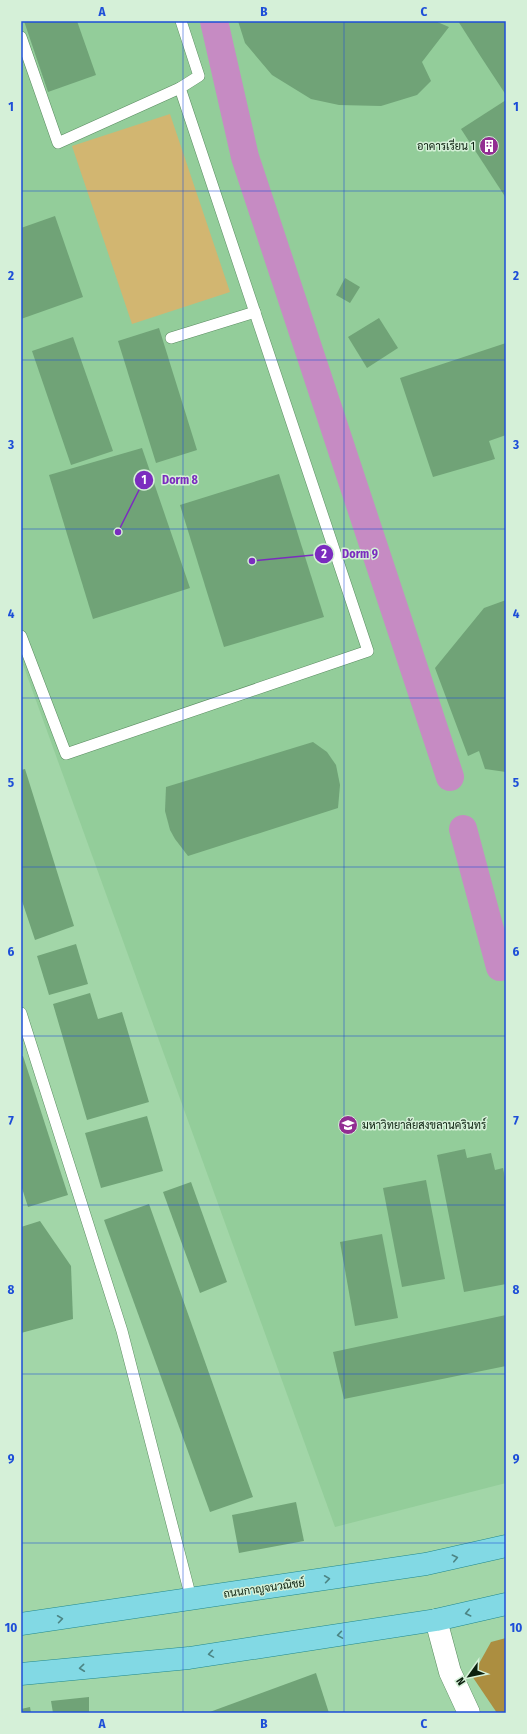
<svg xmlns="http://www.w3.org/2000/svg" width="527" height="1734" font-family="'Fira Sans Condensed',Sarabun,sans-serif">
  <rect width="100%" height="100%" fill="#a2d6a8"/>
  <path fill="#93cd9a" d="M21,21H506V1483L335,1527L21,659Z"/>
  <path fill="#d2b671" d="M170,114L230,292L132,324L72,146Z"/>
  <path fill="#ac8e40" d="M506,1638V1713H497L472,1676L491,1642Z"/>
  <g fill="none" stroke-linecap="round" stroke-linejoin="round">
    <g stroke="#c68bc3" stroke-width="28">
      <path d="M214,21L245,157L450,777"/>
      <path d="M463,829L500,967"/>
    </g>
  </g>
  <g fill="#70a377">
    <path d="M24,21H77L96,75L48,92Z"/>
    <path d="M238,21H435L449,27L422,62L431,81L417,95L381,106L339,105L311,99L272,75L245,43Z"/>
    <path d="M458,21H506V95L481,57Z"/>
    <path d="M506,100V198L461,129Z"/>
    <path d="M55,216L83,297L21,319V228Z"/>
    <path d="M345,278L360,287L350,303L336,295Z"/>
    <path d="M379,318L398,348L367,368L348,337Z"/>
    <path d="M159,328L197,450L156,463L118,341Z"/>
    <path d="M73,337L113,451L71,465L32,351Z"/>
    <path d="M506,343V435L489,441L495,459L433,477L400,378Z"/>
    <path d="M142,448L190,588L93,619L49,475Z"/>
    <path d="M279,474L324,617L224,647L180,505Z"/>
    <path d="M506,600V772L485,769L479,751L468,756L435,668L484,608Z"/>
    <path d="M313,742L327,752L336,765L340,785L338,808L188,856L175,839L170,830L165,811L166,787Z"/>
    <path d="M25,769L74,926L35,940L21,898V770Z"/>
    <path d="M76,944L88,984L49,995L37,956Z"/>
    <path d="M90,993L98,1019L122,1012L149,1102L87,1120L53,1004Z"/>
    <path d="M21,1056H23L68,1195L28,1207L21,1185Z"/>
    <path d="M147,1116L163,1171L101,1188L85,1133Z"/>
    <path d="M465,1149L467,1158L491,1153L495,1170L503,1168L506,1183V1284L464,1292L437,1155Z"/>
    <path d="M426,1180L445,1279L402,1287L383,1188Z"/>
    <path d="M191,1182L227,1282L200,1293L163,1192Z"/>
    <path d="M149,1204L253,1497L210,1512L104,1220Z"/>
    <path d="M40,1221L71,1266L73,1319L21,1333V1227Z"/>
    <path d="M382,1234L398,1318L355,1326L340,1242Z"/>
    <path d="M506,1315V1366L344,1399L333,1352Z"/>
    <path d="M296,1502L304,1541L239,1553L232,1515Z"/>
    <path d="M316,1673L329,1713H207Z"/>
    <path d="M89,1697V1713H53L51,1701Z"/>
    <path d="M30,1707L31,1713H21V1709Z"/>
  </g>
  <g fill="none" stroke-linecap="round" stroke-linejoin="round">
    <defs>
      <g id="lane">
        <path d="M21,37L58,143L180,88"/>
        <path d="M171,338L255,312"/>
        <path d="M21,636L66,754L368,651L180,88L199,76L181,21"/>
        <path d="M21,1013L122,1331L191,1598"/>
      </g>
      <path id="street" d="M436,1620L450,1672L469,1713"/>
      <g id="primary">
        <path d="M21,1624L426,1564L506,1546"/>
        <path d="M21,1674L189,1658L436,1620L506,1604"/>
      </g>
    </defs>
    <use href="#lane" stroke="#5a8c61" stroke-width="12"/>
    <use href="#street" stroke="#5a8c61" stroke-width="23"/>
    <use href="#primary" stroke="#22888d" stroke-width="23"/>
    <use href="#lane" stroke="#fff" stroke-width="11"/>
    <use href="#street" stroke="#fff" stroke-width="22"/>
    <use href="#primary" stroke="#82d9e4" stroke-width="22"/>
  </g>
  <defs><path id="oneway-chevron" d="M-2-3.5L2.5 0L-2 3.5" fill="none" stroke-width="1.6" stroke-linecap="round" stroke-linejoin="round"/></defs>
  <g stroke="#4c8584">
    <use href="#oneway-chevron" transform="translate(455 1558) rotate(-13)"/>
    <use href="#oneway-chevron" transform="translate(327 1579) rotate(-8)"/>
    <use href="#oneway-chevron" transform="translate(468 1613) rotate(167)"/>
    <use href="#oneway-chevron" transform="translate(60 1619) rotate(-8)"/>
    <use href="#oneway-chevron" transform="translate(340 1635) rotate(171)"/>
    <use href="#oneway-chevron" transform="translate(211 1654) rotate(171)"/>
    <use href="#oneway-chevron" transform="translate(82 1668) rotate(174)"/>
  </g>
  <path fill="none" stroke="#1d4ed8" stroke-width="1" stroke-opacity="0.55" d="M183,21V1713M344,21V1713M21,191H506M21,360H506M21,529H506M21,698H506M21,867H506M21,1036H506M21,1205H506M21,1374H506M21,1543H506"/>
  <defs>
    <symbol id="building-disc" viewBox="-11 -11 22 22"><circle r="9.5" fill="#922d92" stroke="#d5f0d8"/><path d="M-4-6H4V6H1V3H-1V6H-4ZM-2.5-4.3h1.7v1.8h-1.7ZM.8-4.3h1.7v1.8H.8ZM-2.5-1h1.7V.8h-1.7ZM.8-1h1.7V.8H.8Z" fill="#fff"/></symbol>
    <symbol id="university-disc" viewBox="-11 -11 22 22"><circle r="9.5" fill="#922d92" stroke="#d5f0d8"/><path d="M0-5L7-2L0 1L-7-2ZM-4 1L0 2.5L4 1V4Q0 6-4 4Z" fill="#fff"/></symbol>
  </defs>
  <g fill-rule="evenodd">
    <use href="#building-disc" x="478" y="135" width="22" height="22"/>
    <use href="#university-disc" x="337" y="1114" width="22" height="22"/>
  </g>
  <g text-anchor="middle" stroke-width="3" stroke-linejoin="round" paint-order="stroke">
    <g font-size="11" fill="#0b1f0e" stroke="#d5f0d8" text-anchor="end">
      <text x="475" y="150">อาคารเรียน 1</text>
      <text x="362" y="1129" text-anchor="start">มหาวิทยาลัยสงขลานครินทร์</text>
    </g>
    <g font-size="11" fill="#0b1f0e" stroke="#d5f0d8">
      <text transform="translate(264 1588) rotate(-8)" y="4">ถนนกาญจนวณิชย์</text>
    </g>
  </g>
  <path fill="none" stroke="#7b2cbf" stroke-width="1.5" d="M118 532L144 480M252 561L324 554"/>
  <g fill="#7b2cbf" stroke="#d5f0d8" stroke-width="1.5">
    <circle cx="118" cy="532" r="4"/>
    <circle cx="252" cy="561" r="4"/>
    <circle cx="144" cy="480" r="10"/>
    <circle cx="324" cy="554" r="10"/>
  </g>
  <g font-size="12" text-anchor="middle" font-weight="bold" fill="#fff">
    <text x="144" y="484">1</text>
    <text x="324" y="558">2</text>
  </g>
  <g font-size="12" text-anchor="middle" font-weight="bold" fill="#7b2cbf" stroke="#d5f0d8" stroke-width="3" stroke-linejoin="round" paint-order="stroke">
    <text x="180" y="484">Dorm 8</text>
    <text x="360" y="558">Dorm 9</text>
  </g>
  <rect width="527" height="1734" fill="none" stroke="#d5f0d8" stroke-width="44"/>
  <g transform="translate(469 1676) rotate(237)" stroke="#d5f0d8" stroke-width="3" paint-order="stroke">
  <path d="M0-3L7 15L0 10L-7 15Z" fill="#0b1f0e"/>
  <text y="-6" font-size="11" font-weight="bold" text-anchor="middle" fill="#0b1f0e">N</text>
  </g>
  <rect x="22" y="22" width="483" height="1690" fill="none" stroke="#1d4ed8" stroke-width="1.5"/>
  <g font-size="13" text-anchor="middle" font-weight="bold" fill="#1d4ed8">
    <text x="102" y="16">A</text>
    <text x="264" y="16">B</text>
    <text x="424" y="16">C</text>
    <text x="11" y="111">1</text>
    <text x="516" y="111">1</text>
    <text x="11" y="280">2</text>
    <text x="516" y="280">2</text>
    <text x="11" y="449">3</text>
    <text x="516" y="449">3</text>
    <text x="11" y="618">4</text>
    <text x="516" y="618">4</text>
    <text x="11" y="787">5</text>
    <text x="516" y="787">5</text>
    <text x="11" y="956">6</text>
    <text x="516" y="956">6</text>
    <text x="11" y="1125">7</text>
    <text x="516" y="1125">7</text>
    <text x="11" y="1294">8</text>
    <text x="516" y="1294">8</text>
    <text x="11" y="1463">9</text>
    <text x="516" y="1463">9</text>
    <text x="11" y="1632">10</text>
    <text x="516" y="1632">10</text>
    <text x="102" y="1728">A</text>
    <text x="264" y="1728">B</text>
    <text x="424" y="1728">C</text>
  </g>
</svg>
